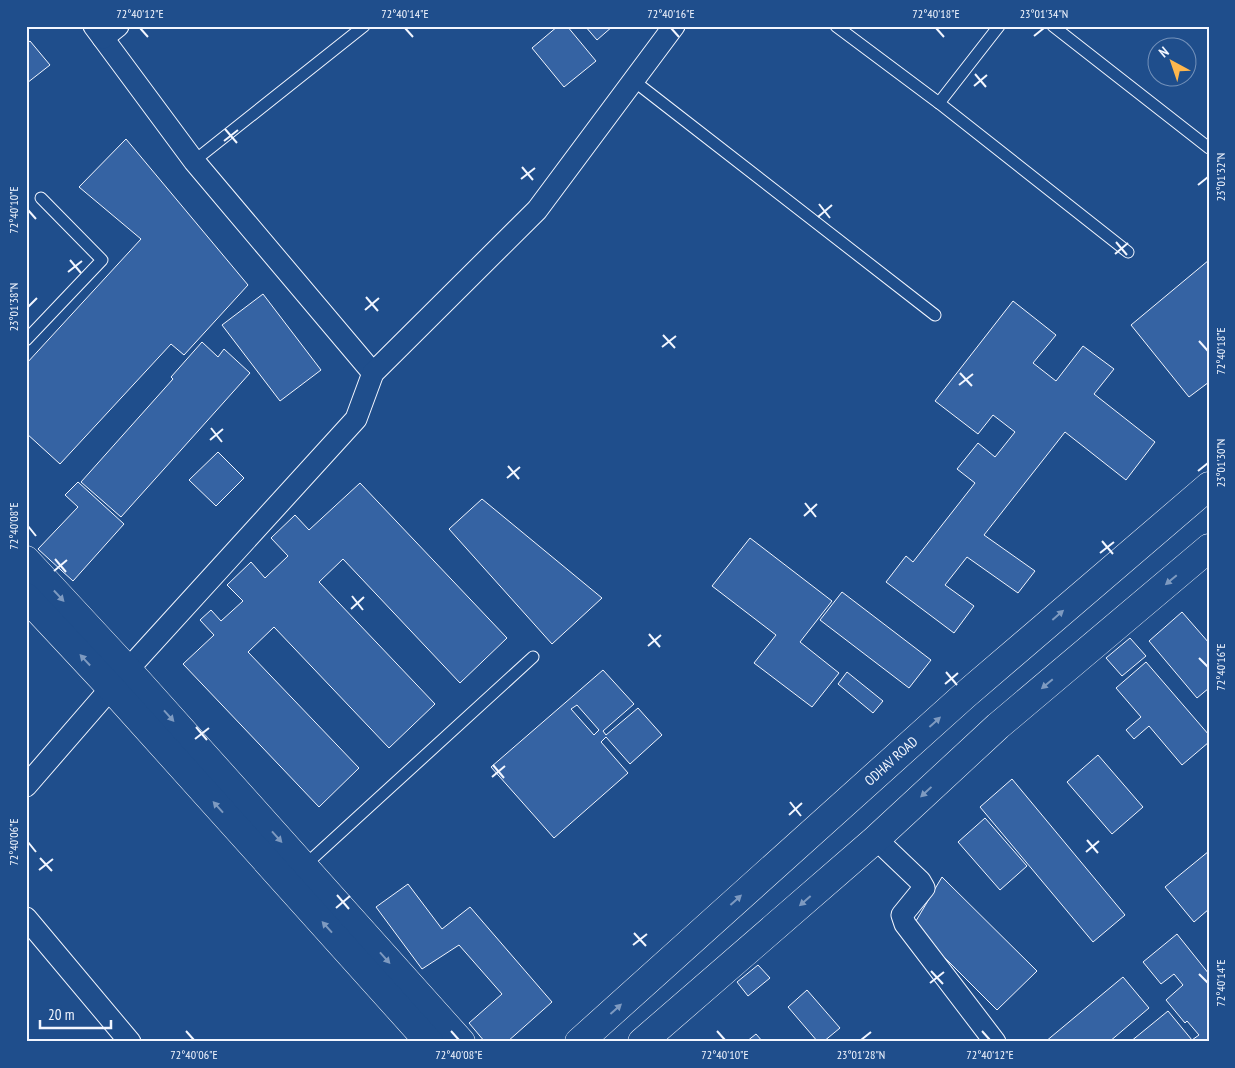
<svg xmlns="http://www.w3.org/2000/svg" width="1235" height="1068" font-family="'PT Sans Narrow',sans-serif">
  <rect width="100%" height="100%" fill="#1f4e8c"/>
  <g fill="#3563a3" stroke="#f2f6ff" fill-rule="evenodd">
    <path d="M558,26H567L596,61L564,87L532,48Z"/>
    <path d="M585,26H613L597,40Z"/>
    <path d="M30,41L50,65L27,83L26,44Z"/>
    <path d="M126,139L248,285L184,355L171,344L60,464L26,433V364L141,239L79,187Z"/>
    <path d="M1209,260V382L1189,397L1131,325Z"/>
    <path d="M263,294L321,370L280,401L222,325Z"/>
    <path d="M1013,301L1056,335L1033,363L1056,381L1083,346L1114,369L1094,394L1155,442L1126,480L1065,432L984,535L1035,571L1018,593L967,557L945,585L974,606L954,633L886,582L906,556L913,562L975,483L957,469L978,443L995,457L1015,432L993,415L978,434L935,401Z"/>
    <path d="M202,342L218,357L224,349L250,373L121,517L81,482L173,379L171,377Z"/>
    <path d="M218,452L244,478L216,506L189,480Z"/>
    <path d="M78,482L124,524L73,581L38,549L78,507L65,495Z"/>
    <path d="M360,483L507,638L460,683L343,559L319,582L435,704L389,748L274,627L248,652L359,768L319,807L183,664L214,635L200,620L211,610L221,621L243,601L227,585L251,562L265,578L288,556L271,538L295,515L309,530Z"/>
    <path d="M482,499L602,598L552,644L449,529Z"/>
    <path d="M750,538L832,601L800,642L839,673L812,707L754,663L776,635L712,586Z"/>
    <path d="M842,592L931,660L909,688L820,620Z"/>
    <path d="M1182,612L1209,643V688L1197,698L1149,641Z"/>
    <path d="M1130,638L1146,656L1122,676L1106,658Z"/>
    <path d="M1146,662L1209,735V742L1182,765L1149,726L1134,739L1126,730L1141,717L1116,688Z"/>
    <path d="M603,670L634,704L603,731L606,735L638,708L662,735L630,764L606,737L601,742L628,773L554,838L491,767ZM577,705L599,730L594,735L571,709Z"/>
    <path d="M847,672L883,701L873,713L838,684Z"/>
    <path d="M1098,755L1143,807L1112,834L1067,782Z"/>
    <path d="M1012,779L1125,915L1093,942L980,807Z"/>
    <path d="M985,818L1027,866L1000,890L958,842Z"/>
    <path d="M1209,851V909L1194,922L1165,887Z"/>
    <path d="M942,877L1037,971L997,1010L913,926Z"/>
    <path d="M408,884L442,929L470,907L552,1002L507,1042H485L469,1023L502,994L459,945L422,969L376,907Z"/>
    <path d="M1177,934L1209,974V1042H1130L1168,1011L1192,1040L1199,1035L1187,1021L1185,1023L1166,1000L1183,985L1174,974L1161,984L1143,962Z"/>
    <path d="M758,965L770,978L748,996L737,982Z"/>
    <path d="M1123,977L1149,1008L1109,1042H1045Z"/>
    <path d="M807,990L840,1028L823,1042H818L788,1007Z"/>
    <path d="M756,1034L763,1042H746Z"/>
  </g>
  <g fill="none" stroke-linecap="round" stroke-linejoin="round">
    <defs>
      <g id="lane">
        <path d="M836,26L939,103L1128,252"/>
        <path d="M1053,26L1209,148"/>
        <path d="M634,81L935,315"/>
        <path d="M939,103L999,26"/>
        <path d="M194,161L364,26"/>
        <path d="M26,340L102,260L41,198"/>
        <path d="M303,867L533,657"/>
      </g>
      <g id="street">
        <path d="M94,26L194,161L373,373"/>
        <path d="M103,38L118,26"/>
        <path d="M26,786L111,688L356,419L373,373L537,210L674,26"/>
        <path d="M876,839L920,881L924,888L902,915L905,924L995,1042"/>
        <path d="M26,918L130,1042"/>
      </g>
      <g id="secondary">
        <path d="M26,560L128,670L461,1042"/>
        <path d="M26,597L111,688L429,1042"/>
      </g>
      <g id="primary">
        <path d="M579,1042L965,695L1209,486"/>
        <path d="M642,1042L876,839L998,726L1209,548"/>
      </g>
    </defs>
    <use href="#lane" stroke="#f2f6ff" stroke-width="13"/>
    <use href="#street" stroke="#f2f6ff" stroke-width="23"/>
    <use href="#secondary" stroke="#f2f6ff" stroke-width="29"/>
    <use href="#primary" stroke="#f2f6ff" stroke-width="29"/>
    <use href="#lane" stroke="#1f4e8c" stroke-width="11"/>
    <use href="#street" stroke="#1f4e8c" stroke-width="21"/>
    <use href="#secondary" stroke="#1f4e8c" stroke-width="28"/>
    <use href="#primary" stroke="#1f4e8c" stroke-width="28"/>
  </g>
  <defs><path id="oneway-solid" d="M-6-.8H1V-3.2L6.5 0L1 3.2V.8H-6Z" transform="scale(1.25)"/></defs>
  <g fill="#7e9ac0">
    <use href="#oneway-solid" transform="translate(1171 580) rotate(140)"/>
    <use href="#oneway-solid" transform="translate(59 596) rotate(47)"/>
    <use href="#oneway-solid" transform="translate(1058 615) rotate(-41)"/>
    <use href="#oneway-solid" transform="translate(85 660) rotate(-133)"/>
    <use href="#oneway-solid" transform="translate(1047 684) rotate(140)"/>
    <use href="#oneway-solid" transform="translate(169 716) rotate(48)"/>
    <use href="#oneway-solid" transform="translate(935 722) rotate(-42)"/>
    <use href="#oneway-solid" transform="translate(926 792) rotate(137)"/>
    <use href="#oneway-solid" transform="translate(218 807) rotate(-132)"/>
    <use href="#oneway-solid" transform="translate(277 837) rotate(48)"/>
    <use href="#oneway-solid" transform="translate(736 900) rotate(-42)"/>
    <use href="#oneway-solid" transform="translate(805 901) rotate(139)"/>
    <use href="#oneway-solid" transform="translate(327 927) rotate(-132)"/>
    <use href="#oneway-solid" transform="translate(385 958) rotate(48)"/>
    <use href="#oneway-solid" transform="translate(616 1009) rotate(-42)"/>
  </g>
  <path fill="none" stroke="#f2f6ff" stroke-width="2" d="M140,28L148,37M405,28L413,37M671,28L679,37M936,28L944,37M1034,36L1044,28M975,74L986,87M974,86L987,75M225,129L237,143M224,141L238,130M522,167L533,180M521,179L535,168M1198,185L1208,177M819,204L830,218M28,210L36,219M818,217L832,205M1116,242L1127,255M1115,254L1128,243M70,260L81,273M68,272L82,261M366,297L378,311M28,307L37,298M365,310L379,298M663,335L675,348M1199,341L1208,351M662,347L676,336M960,373L972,386M959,385L973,374M211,428L222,442M210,440L223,429M508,466L519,479M1198,471L1208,463M507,478L520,467M805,503L816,517M804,516L817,504M28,526L36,536M1102,541L1113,554M1100,553L1114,542M55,559L66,572M54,571L67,560M352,596L363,610M351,609L364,597M649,634L660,647M648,646L661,635M1199,658L1208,667M946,672L957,685M945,684L958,673M196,727L207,740M195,739L209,728M493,765L504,778M492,777L505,766M790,802L801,816M789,815L802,803M1087,840L1098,853M28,842L36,852M1086,852L1099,841M40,858L52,871M39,870L53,859M337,895L349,909M336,908L350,896M634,933L646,946M633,945L647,934M931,971L943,984M1199,974L1208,983M930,983L944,972M186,1031L194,1040M451,1031L459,1040M717,1031L725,1040M982,1031L990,1040M861,1040L871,1032"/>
  <g text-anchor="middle" stroke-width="4" stroke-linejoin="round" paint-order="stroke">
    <g font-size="14" fill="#f2f6ff" stroke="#1f4e8c">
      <text transform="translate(891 761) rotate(-42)" y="5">ODHAV ROAD</text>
    </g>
  </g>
  <rect width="1235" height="1068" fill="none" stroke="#1f4e8c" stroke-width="55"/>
  <g transform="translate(1172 62) rotate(320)"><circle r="24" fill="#1f4e8c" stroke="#7391ba"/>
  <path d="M0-4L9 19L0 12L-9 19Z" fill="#ffb74d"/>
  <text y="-8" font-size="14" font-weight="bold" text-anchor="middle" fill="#f2f6ff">N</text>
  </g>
  <path d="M40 1020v8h71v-8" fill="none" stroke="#f2f6ff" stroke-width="2.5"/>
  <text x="48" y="1020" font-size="15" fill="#f2f6ff" stroke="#1f4e8c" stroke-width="4" paint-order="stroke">20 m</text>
  <rect x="28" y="28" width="1180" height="1012" fill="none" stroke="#f2f6ff" stroke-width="2"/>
  <g font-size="12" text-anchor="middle" fill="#f2f6ff">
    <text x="140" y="18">72°40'12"E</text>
    <text x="405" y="18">72°40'14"E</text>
    <text x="671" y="18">72°40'16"E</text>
    <text x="936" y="18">72°40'18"E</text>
    <text x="1044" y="18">23°01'34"N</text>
    <text transform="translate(1221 177) rotate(-90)" y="4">23°01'32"N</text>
    <text transform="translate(14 210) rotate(-90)" y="4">72°40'10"E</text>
    <text transform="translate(14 307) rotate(-90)" y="4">23°01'38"N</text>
    <text transform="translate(1221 351) rotate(-90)" y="4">72°40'18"E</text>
    <text transform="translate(1221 463) rotate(-90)" y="4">23°01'30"N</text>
    <text transform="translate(14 526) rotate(-90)" y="4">72°40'08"E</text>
    <text transform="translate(1221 667) rotate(-90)" y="4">72°40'16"E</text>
    <text transform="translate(14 842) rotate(-90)" y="4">72°40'06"E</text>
    <text transform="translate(1221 983) rotate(-90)" y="4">72°40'14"E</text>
    <text x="194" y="1059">72°40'06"E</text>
    <text x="459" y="1059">72°40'08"E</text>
    <text x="725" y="1059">72°40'10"E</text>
    <text x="861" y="1059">23°01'28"N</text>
    <text x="990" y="1059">72°40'12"E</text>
  </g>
</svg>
